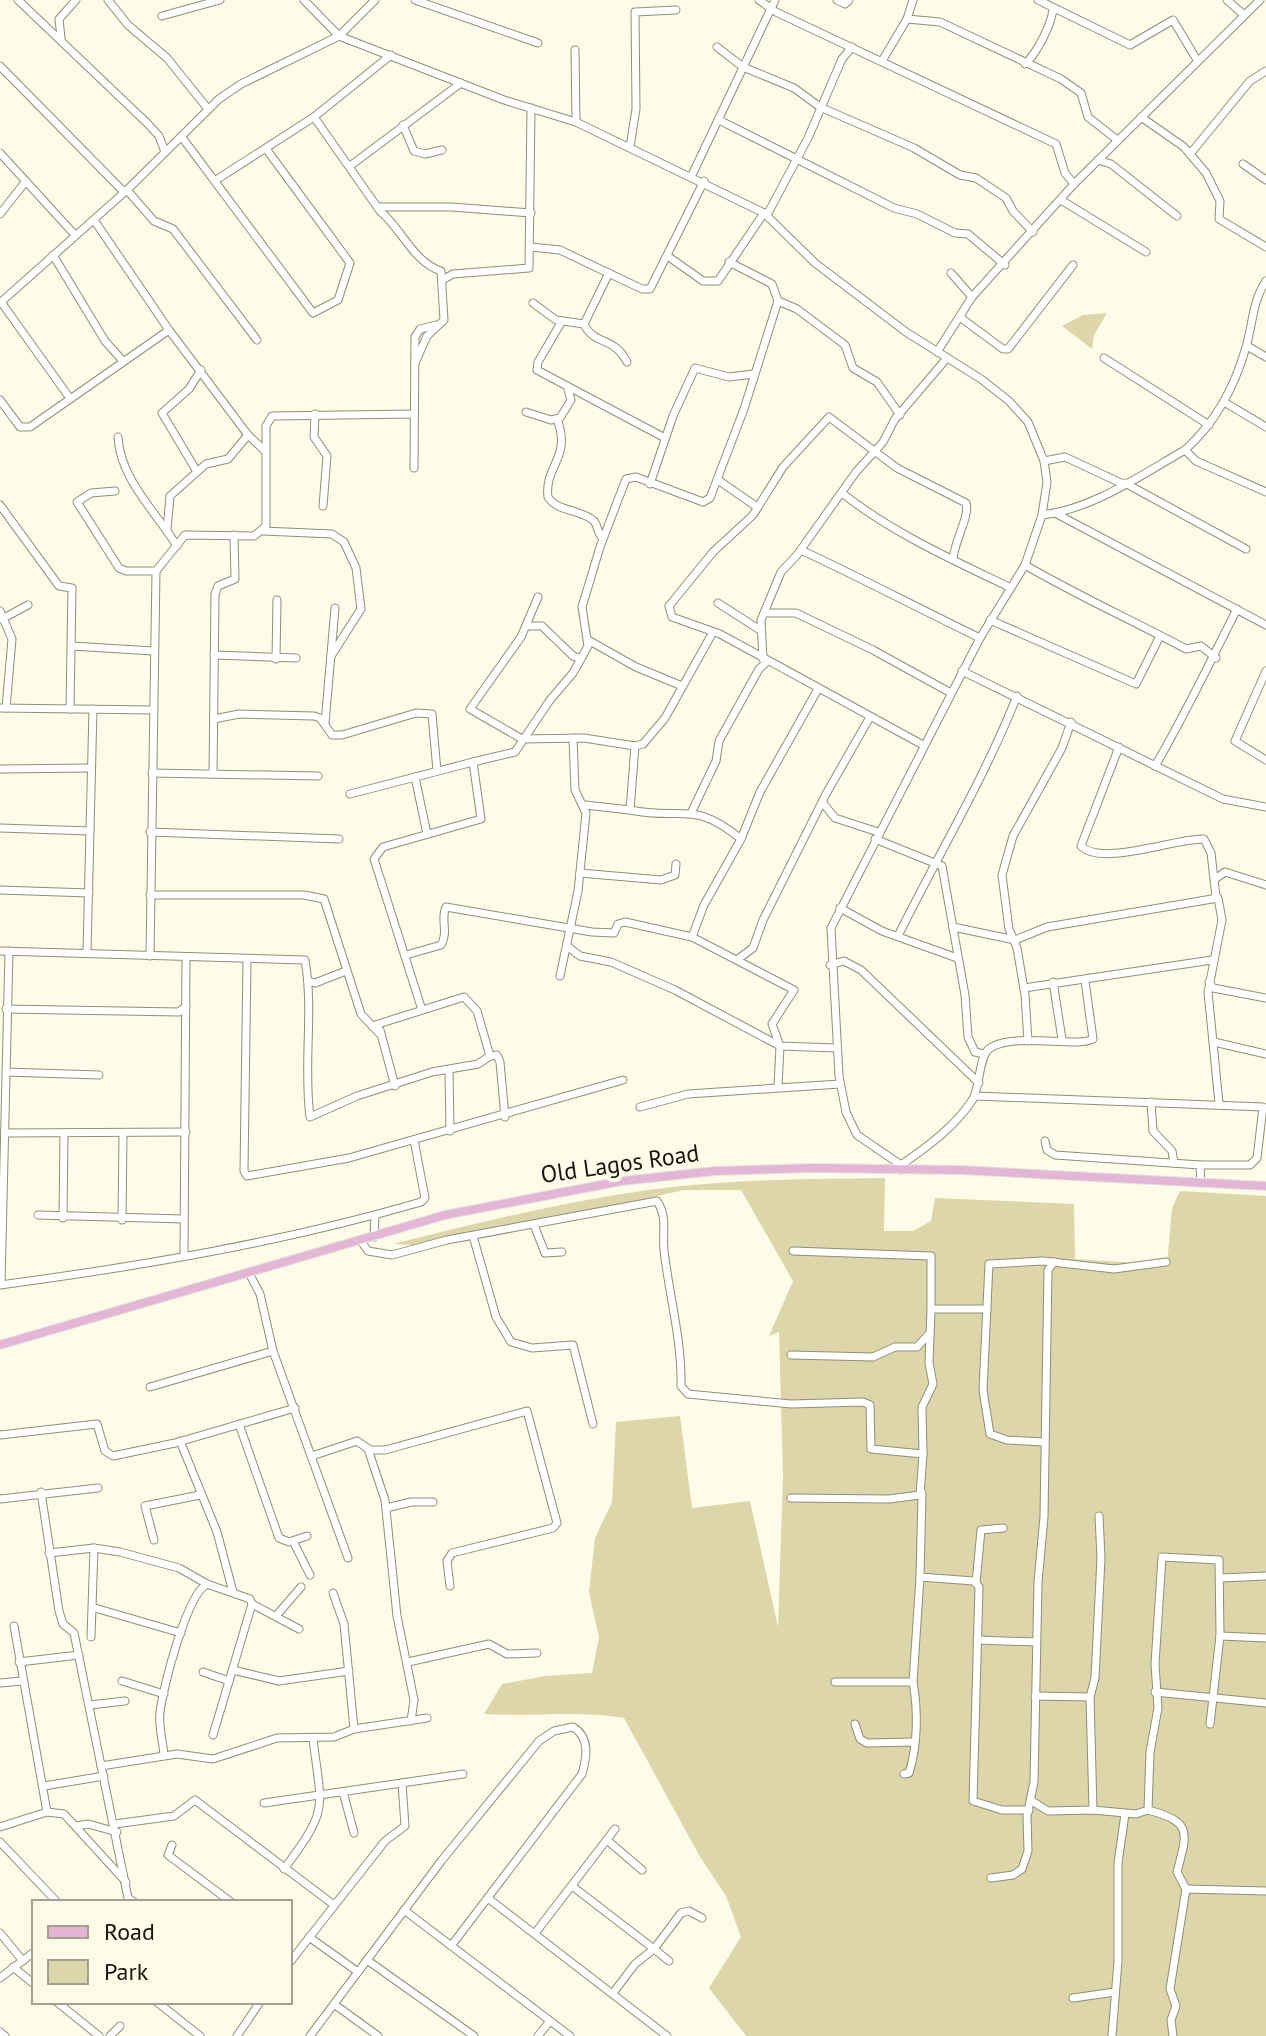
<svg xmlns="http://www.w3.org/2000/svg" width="1266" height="2036" font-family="'PT Sans',sans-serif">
  <rect width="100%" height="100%" fill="#fefce8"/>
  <g fill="#dcd6aa">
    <path d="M1107,313L1094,335L1092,349L1062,326L1083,315Z"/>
    <path d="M885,1178L884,1231H913L931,1221L935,1198L1074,1204L1075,1259L1167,1265L1172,1208L1180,1191L1266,1196V2036H746L709,1988L741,1937L726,1896L699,1855L624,1718C577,1710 532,1717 484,1714L502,1684L545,1676L592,1673L599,1637L589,1592L595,1538L612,1502L616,1422L680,1416L692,1508L750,1501L778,1627L783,1477L779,1332L769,1336L793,1281L741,1190H684L436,1246L393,1244C485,1221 578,1198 673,1187C743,1179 814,1179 885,1178Z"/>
  </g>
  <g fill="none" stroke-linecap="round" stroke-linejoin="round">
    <defs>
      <g id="minor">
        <path d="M18,0L147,123L159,136L165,152"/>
        <path d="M108,0L128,25L167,58L208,109"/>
        <path d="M304,0L339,36L504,100L576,122L764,213L815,263L906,332L981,379L1009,401L1028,422L1044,461L1047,482L1042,515L1025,565L980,638L831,928L839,1076L846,1112L857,1135L901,1165V1170"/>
        <path d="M415,0L538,43"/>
        <path d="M759,0L776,12L1056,144L1065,173L1074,184"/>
        <path d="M837,0L845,4L849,0"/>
        <path d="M1038,0L1130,45L1173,20L1197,60"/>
        <path d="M1227,0L1243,14"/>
        <path d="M162,16L220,0"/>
        <path d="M907,19L940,22L1061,79L1081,93L1088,117L1116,139"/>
        <path d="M61,38L59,19L76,0"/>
        <path d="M717,47L743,67L794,88L820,107L914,148L960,175L976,178L1006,198L1013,211L1033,232"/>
        <path d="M575,50L576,122"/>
        <path d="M882,61L907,19L913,0"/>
        <path d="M1025,64C1037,53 1052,24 1053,8"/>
        <path d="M0,66L124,192"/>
        <path d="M314,117L380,211C402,229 413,262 441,271L444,320L427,336L415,363"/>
        <path d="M1141,117L1184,147L1206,173L1220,201L1219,219L1266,247"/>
        <path d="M719,120L894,208L917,214L955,233L968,234L1005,265"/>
        <path d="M403,125L414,151L425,154L442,150"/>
        <path d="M181,136L313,313L338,300L350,263L267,150"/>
        <path d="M630,147L636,109L635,12L676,10"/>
        <path d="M0,153L75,235"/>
        <path d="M1190,154L1250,81L1266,71"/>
        <path d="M1098,160L1111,164L1177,216"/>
        <path d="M1243,164L1266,180"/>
        <path d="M350,166L461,83"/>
        <path d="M692,175L775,0"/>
        <path d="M216,180L314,117L391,55"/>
        <path d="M127,190L154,221L173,229L257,340"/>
        <path d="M1061,200L1146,252"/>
        <path d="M377,207H452L531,213"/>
        <path d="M0,214L26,181"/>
        <path d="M767,215L808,138L842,59L852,47"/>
        <path d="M94,220L169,330L248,435L265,451"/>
        <path d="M531,247L560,250L642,289H650L704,181"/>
        <path d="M53,255L105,341L123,361"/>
        <path d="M669,257L703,281H718L764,213"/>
        <path d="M951,273L972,297"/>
        <path d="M444,279L453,274L529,268L531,108"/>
        <path d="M778,301L797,309L845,345L853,368L877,382L900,415"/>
        <path d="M1,302L69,397"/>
        <path d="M0,303L127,190L219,99L241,84L339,36L375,0"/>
        <path d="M533,303L556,320L584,324"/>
        <path d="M961,318L1003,349H1008L1073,265"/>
        <path d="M562,321L538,362L537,370L665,438"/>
        <path d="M584,324C594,346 613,335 627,362"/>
        <path d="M584,324L609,273"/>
        <path d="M1247,346L1266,357"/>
        <path d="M937,352L972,297L1074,184L1260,0"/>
        <path d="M1104,358L1209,425"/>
        <path d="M0,400L20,427H30L169,330"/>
        <path d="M1224,402L1266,427"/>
        <path d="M526,412L551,420L560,418L571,400L568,389"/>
        <path d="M315,414L314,437L327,456L323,506"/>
        <path d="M557,419C572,458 544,466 548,497C557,512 581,509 594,521C599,527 596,532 603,538"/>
        <path d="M118,437C120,479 156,512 177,546"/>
        <path d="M1185,450L1196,461L1266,492"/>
        <path d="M1044,461L1065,457L1123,484"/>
        <path d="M414,468L415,337L420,329L436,325"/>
        <path d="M196,470L162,413L189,389L201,370"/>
        <path d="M718,480L757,507"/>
        <path d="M1125,483L1246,549"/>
        <path d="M650,484L673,416L695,368L729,377L754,374"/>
        <path d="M115,491L91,493L77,502L119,568L126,571H156L185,535L254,536L266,526V426L272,416L414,414"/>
        <path d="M842,493C891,532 951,559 1009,587"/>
        <path d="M0,505L59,586L72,588L70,709"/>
        <path d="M1055,513L1266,625"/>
        <path d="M1042,515C1093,509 1141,475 1185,450C1215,423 1235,386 1246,347C1253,324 1252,302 1266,281"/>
        <path d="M167,530L170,496L206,464L228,459L248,435"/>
        <path d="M263,531L332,534L344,542L356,568L361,609L331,656"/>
        <path d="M801,550C861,578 920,609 980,638"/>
        <path d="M1025,565C1078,596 1136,622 1186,649L1201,646L1216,658"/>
        <path d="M538,597L521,637L470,709L522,739L584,738L635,746L643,744L665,718L713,632"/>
        <path d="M718,603L760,630"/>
        <path d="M0,611L12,639L6,708"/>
        <path d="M764,613H796L873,650L951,693"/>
        <path d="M2,619L28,605"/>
        <path d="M990,620L1136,684L1159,638"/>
        <path d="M528,626H542L573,656L581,659"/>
        <path d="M588,640L636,667L682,686"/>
        <path d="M72,646L153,651"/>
        <path d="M214,655L296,658"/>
        <path d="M276,659L277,600"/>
        <path d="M763,659L761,620L781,572L797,555L856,472L883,442L895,419L947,358"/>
        <path d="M962,671L1223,799L1266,807"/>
        <path d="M1266,671L1235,741L1266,760"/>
        <path d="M0,708L154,710"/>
        <path d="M214,719L239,714L314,716L320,718L332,735H342L416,713L432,714L437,771"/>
        <path d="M325,723L335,608"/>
        <path d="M923,745L720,634L672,617L669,606L713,552L753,515L783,467L829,417L897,468L966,503C970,516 955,539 953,559"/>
        <path d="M635,746L630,810C683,821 692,799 741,839"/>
        <path d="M1119,747L1081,846C1101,867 1176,838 1204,839L1211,853L1216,897"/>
        <path d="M1155,766C1185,715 1210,662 1237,609"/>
        <path d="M0,769L91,768"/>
        <path d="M152,773L318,776"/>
        <path d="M213,774L215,594L218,586L235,579L234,535"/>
        <path d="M415,777L427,834"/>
        <path d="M350,794L473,762"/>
        <path d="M823,803L835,818L878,832"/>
        <path d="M585,805L630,810"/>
        <path d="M692,811L716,761L719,741L759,669L768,661"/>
        <path d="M0,828L90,831"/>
        <path d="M150,832L339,839"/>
        <path d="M875,839L942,866L965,995L968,1037L975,1052L984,1054"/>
        <path d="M580,873L661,880L675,875L676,864"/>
        <path d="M1215,879L1225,872L1266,885"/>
        <path d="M0,890L89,893"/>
        <path d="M150,895H304L324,899L361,1014L379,1033"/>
        <path d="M840,908L882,931L957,958"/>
        <path d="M953,927L1015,940L1047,927L1218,898L1222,920L1208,992L1219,1103"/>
        <path d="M898,936C938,855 984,779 1017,696"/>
        <path d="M692,937L704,905L741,839L760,792L818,689"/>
        <path d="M567,946L580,956L611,962L675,990L780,1046L837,1048"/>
        <path d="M0,951L305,960C314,1012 303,1064 310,1117L357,1096L432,1072L478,1064L490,1056"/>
        <path d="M87,952L93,709"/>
        <path d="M406,955L441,945C449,932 440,919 446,907L592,932L614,933L618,924L625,922L692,937L794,990L772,1024L780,1046L778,1087"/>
        <path d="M150,956L156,571"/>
        <path d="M738,959L753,948L763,920L826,794L870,717"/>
        <path d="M247,960L244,1171L247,1176L349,1158L623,1080"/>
        <path d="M830,965L844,961L861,970L979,1083"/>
        <path d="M560,976L578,891L586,813L575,790L573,738"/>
        <path d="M308,981L315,983L346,971"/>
        <path d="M1053,982L1062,1039"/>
        <path d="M1209,982L1213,988L1266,998"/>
        <path d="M1024,988L1212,960"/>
        <path d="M6,1009L179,1012L186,1006"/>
        <path d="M422,1010L374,859L383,847L481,819L473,762L515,752L550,700L573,673L588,646L582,607L600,547L626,479L636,477L703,502L710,498L744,409L778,301L772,284L729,262"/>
        <path d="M372,1026L464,997L477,1011L490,1056"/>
        <path d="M380,1030L395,1086"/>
        <path d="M1028,1041L1025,995L1017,948L1009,929L1002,875L1013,836L1062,748L1071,722"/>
        <path d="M1214,1042L1266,1054"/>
        <path d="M490,1056L497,1055L500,1062L505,1117"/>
        <path d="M6,1072L99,1075"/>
        <path d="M449,1072L450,1131"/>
        <path d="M975,1096L1263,1107L1257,1158L1250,1165H1200"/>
        <path d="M1151,1102L1153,1131L1172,1151L1174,1163"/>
        <path d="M640,1107L688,1094L840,1084"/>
        <path d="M5,1133L186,1132"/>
        <path d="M1045,1141L1047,1150L1055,1155L1200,1165L1201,1183"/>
        <path d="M901,1165C927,1147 955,1127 973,1099C980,1086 979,1055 990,1048C1016,1032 1076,1048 1093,1039L1085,981"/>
        <path d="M38,1215L183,1219"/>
        <path d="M63,1218L64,1133"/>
        <path d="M122,1220L123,1134"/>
        <path d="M534,1225L545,1253L562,1252"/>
        <path d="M473,1236L496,1317L511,1342L532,1348L573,1345L593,1424"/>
        <path d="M374,1237L375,1216"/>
        <path d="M361,1241L368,1251L392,1255L447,1240L657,1201C668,1218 662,1231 664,1250C669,1295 682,1340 681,1386L688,1394L791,1404L863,1402L870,1405L871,1449L923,1454L922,1407L933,1384L929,1363L931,1309H987"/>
        <path d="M793,1251L931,1256V1309"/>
        <path d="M184,1256L186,957"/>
        <path d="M249,1273L260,1294L273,1351L348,1558"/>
        <path d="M1,1284L9,951"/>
        <path d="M0,1285C142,1266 284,1242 421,1202L425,1198L414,1140"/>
        <path d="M791,1355L873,1357L895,1347H917L930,1333"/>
        <path d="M150,1387L273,1351"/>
        <path d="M239,1424L279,1538L289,1542L307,1536"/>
        <path d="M0,1435L97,1424L105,1451L113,1456L175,1443L295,1408"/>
        <path d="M180,1441L217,1532L233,1592"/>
        <path d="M1044,1442L1007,1440L990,1434L983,1390L989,1264L1043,1261L1114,1269L1166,1262"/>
        <path d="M368,1449L385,1500L397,1616L414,1700L411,1721"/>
        <path d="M312,1456L357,1441L370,1450H385L527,1411L557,1523L553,1528L452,1553L447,1561L450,1586"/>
        <path d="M41,1492L59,1611L63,1624L74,1633L128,1898L134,1902"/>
        <path d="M922,1493L920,1577L974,1581L979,1587L973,1801L1002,1810H1029"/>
        <path d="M791,1498L889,1499L920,1495L923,1454"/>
        <path d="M0,1499L98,1488"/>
        <path d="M386,1508L411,1502H433"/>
        <path d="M154,1540L145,1506L200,1495"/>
        <path d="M293,1541L310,1575"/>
        <path d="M49,1553L94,1548L120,1552L179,1568L207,1584L250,1599L252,1604L213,1735"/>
        <path d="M1221,1578L1266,1576"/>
        <path d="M976,1583L981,1530L1003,1528"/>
        <path d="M333,1593L344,1624L354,1729"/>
        <path d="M252,1604L299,1629"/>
        <path d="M95,1608L181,1633"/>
        <path d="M276,1616L301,1587"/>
        <path d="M1220,1636L1266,1638"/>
        <path d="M91,1637L94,1548"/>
        <path d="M977,1640L1036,1642"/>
        <path d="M19,1662L79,1655"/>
        <path d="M408,1662L489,1644L507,1654L537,1653"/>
        <path d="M233,1670L279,1681L349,1671"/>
        <path d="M203,1672L229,1681"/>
        <path d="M122,1681L164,1694"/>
        <path d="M835,1682H913L920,1577"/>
        <path d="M0,1683L22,1681"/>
        <path d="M1155,1692L1266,1703"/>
        <path d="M1035,1696L1090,1697L1093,1810"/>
        <path d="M1090,1697L1095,1678L1101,1558L1099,1516"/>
        <path d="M90,1705L125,1701"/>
        <path d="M855,1724L860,1739L867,1743L914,1742"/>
        <path d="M164,1755C163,1742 158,1725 160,1712C163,1687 187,1594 207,1584"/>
        <path d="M101,1766L177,1754L213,1759L277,1738L334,1737L354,1729L427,1718"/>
        <path d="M904,1774L909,1773C918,1745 918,1710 913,1682"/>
        <path d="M44,1786L104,1776"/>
        <path d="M343,1792L354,1833"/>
        <path d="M1032,1801L1048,1811L1093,1810L1136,1814L1148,1810L1150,1752L1158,1708L1155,1664L1162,1557L1219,1560L1220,1636L1210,1724"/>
        <path d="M264,1803L402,1783"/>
        <path d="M1148,1810C1192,1822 1188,1831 1177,1872L1186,1889L1170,1989L1176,2006L1171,2020L1173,2036"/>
        <path d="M47,1812L64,1814L126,1882"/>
        <path d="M115,1824L174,1816L195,1800L334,1905"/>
        <path d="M76,1826L88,1824L117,1832"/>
        <path d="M0,1827L47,1812L14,1626"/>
        <path d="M607,1840L642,1870"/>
        <path d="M0,1842L57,1902"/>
        <path d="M172,1845L168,1855L231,1902"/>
        <path d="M284,1869C329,1808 322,1812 313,1739"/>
        <path d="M991,1878L1013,1875L1022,1869L1028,1851L1027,1816L1034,1782L1038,1582L1044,1517L1048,1270L1054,1262"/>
        <path d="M572,1886L654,1949L681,1913L689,1911L702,1918"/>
        <path d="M1186,1889L1266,1891"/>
        <path d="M489,1899L667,2036"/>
        <path d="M404,1910L570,2036"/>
        <path d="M536,1932L615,1829"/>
        <path d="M0,1933L23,1961"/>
        <path d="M309,1937L358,1972"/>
        <path d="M367,1960L474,2036"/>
        <path d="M290,1962L385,1841L405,1826L402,1783L463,1774"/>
        <path d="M13,1967L34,1984"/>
        <path d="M0,1978L34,1952"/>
        <path d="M613,1993L635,1964L654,1949L669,1961"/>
        <path d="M1073,1998L1115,1992"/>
        <path d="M57,2002L99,2036"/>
        <path d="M157,2002L200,2036"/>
        <path d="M334,2004L378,2036"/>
        <path d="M0,2032L5,2036"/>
        <path d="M110,2036L120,2026"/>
        <path d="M237,2036L260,2002"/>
        <path d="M310,2036L442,1860L539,1741L554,1731L573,1727C590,1737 587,1757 582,1774L451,1946"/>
        <path d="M538,2036L550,2021"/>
        <path d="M1112,2036L1118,1961V1863L1125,1814"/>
      </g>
      <path id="major" d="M0,1345L445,1215L622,1181L715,1171L813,1168L960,1170L1266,1186"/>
    </defs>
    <use href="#minor" stroke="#918e77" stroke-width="9"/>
    <use href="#major" stroke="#e3e3e2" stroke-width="10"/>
    <use href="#minor" stroke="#fff" stroke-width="7"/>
    <use href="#major" stroke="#e3b6d6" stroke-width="8"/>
  </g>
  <g text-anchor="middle" stroke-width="8" stroke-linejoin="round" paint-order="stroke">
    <g font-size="24" fill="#17160d" stroke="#fefce8">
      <text transform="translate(620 1164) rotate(-8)" y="8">Old Lagos Road</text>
    </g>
  </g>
  <rect x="32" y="1900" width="260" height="104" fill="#fefce8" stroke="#a2a090" stroke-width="2"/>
  <rect x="48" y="1926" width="40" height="12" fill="#e3b6d6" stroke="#a2a090" stroke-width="2"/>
  <text x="104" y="1940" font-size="24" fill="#17160d">Road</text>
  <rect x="48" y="1960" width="40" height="24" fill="#dcd6aa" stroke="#a2a090" stroke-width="2"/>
  <text x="104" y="1980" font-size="24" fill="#17160d">Park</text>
</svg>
